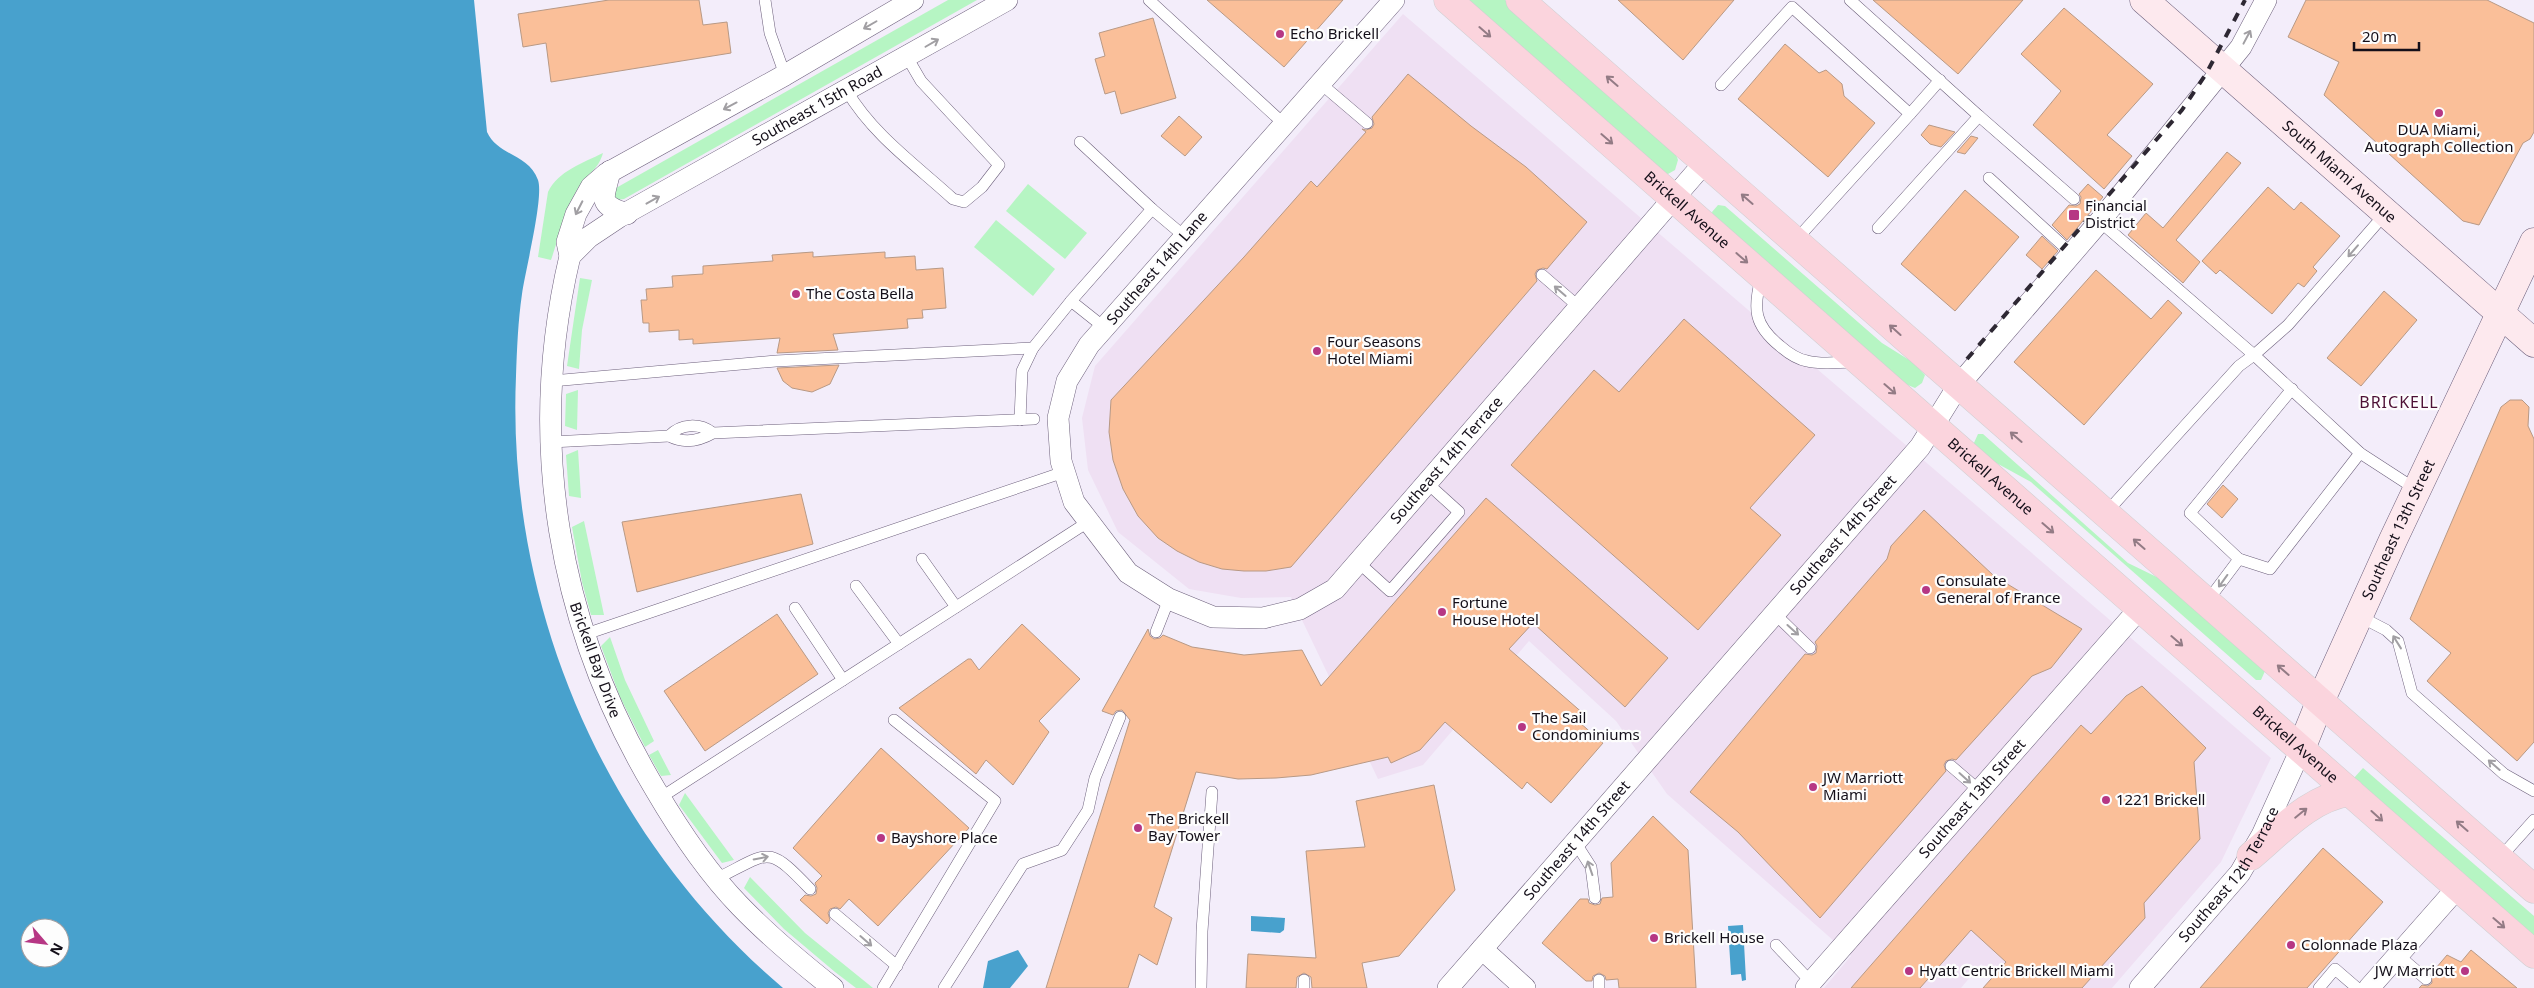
<svg xmlns="http://www.w3.org/2000/svg" width="2534" height="988" font-family="'Noto Sans',sans-serif">
  <rect width="100%" height="100%" fill="#f3edfa"/>
  <path fill="#efe0f3" d="M1403,14L2271,758L2221,862L2112,988H2009L1981,964L1961,988H1824L1851,956L1667,794L1616,721L1529,641L1423,765L1378,779L1291,597L1241,598L1189,589L1118,532L1088,470L1082,418L1095,366Z"/>
  <g fill="#b6f5c3">
    <path d="M948,0H977L624,199L616,200L613,191L616,188Z"/>
    <path d="M1468,0H1505L1675,152L1678,160L1675,170L1668,174L1659,171Z"/>
    <path d="M603,153C598,171 586,174 577,190C564,212 559,237 551,260L538,257L548,192C558,171 583,163 603,153Z"/>
    <path d="M1028,184L1087,233L1065,259L1006,211Z"/>
    <path d="M1718,205L1725,206L1882,343L1914,363L1925,375L1922,383L1915,388L1903,383L1714,219L1712,212Z"/>
    <path d="M996,220L1055,269L1033,296L974,247Z"/>
    <path d="M580,278L592,280L582,330L579,369L567,366Z"/>
    <path d="M578,390L577,430L565,426L566,394Z"/>
    <path d="M1978,434H1983L2128,563L2169,583L2265,671L2261,680H2256L2031,482L1989,459L1973,445Z"/>
    <path d="M578,450L581,498L569,496L566,455Z"/>
    <path d="M584,521L604,615H591L582,582L572,527Z"/>
    <path d="M610,637L625,680L654,741L645,747L620,697L601,646Z"/>
    <path d="M658,750L671,775L661,776L649,755Z"/>
    <path d="M2363,768L2534,916V937L2353,779Z"/>
    <path d="M685,793L734,860L722,863L679,805Z"/>
    <path d="M750,877L805,933L873,988H856L835,972L784,929L744,888Z"/>
  </g>
  <g fill="#48a1cd" fill-rule="evenodd">
    <path d="M0,0H474L487,132C498,156 529,154 538,180C544,197 525,272 522,294C518,321 517,349 516,376C506,608 606,838 783,988H0ZM30,928H60V958H30Z"/>
    <path d="M1251,916L1285,918L1284,930L1280,933L1251,931Z"/>
    <path d="M1743,925L1746,980L1742,981L1741,974L1731,975L1728,926Z"/>
    <path d="M1018,950L1028,966L1010,988H983L988,961Z"/>
  </g>
  <g fill="#fabf99" stroke="#b89985">
    <path d="M609,0H699L703,25L727,22L731,53L551,82L546,43L523,47L518,14Z"/>
    <path d="M1207,0H1343L1284,67Z"/>
    <path d="M1618,0H1734L1683,60Z"/>
    <path d="M1873,0H2023L1958,74Z"/>
    <path d="M2306,0H2487L2534,23V132L2530,139L2523,143L2479,225L2463,221L2324,95L2339,62L2288,37Z"/>
    <path d="M2064,8L2153,84L2107,135L2132,156L2104,189L2033,125L2061,91L2021,54Z"/>
    <path d="M1153,18L1176,98L1121,114L1115,91L1105,94L1095,59L1105,56L1099,33Z"/>
    <path d="M1785,44L1819,73L1826,70L1842,84L1844,96L1875,123L1828,177L1738,99Z"/>
    <path d="M1408,74L1471,126L1526,167L1587,222L1547,269L1543,268L1537,270L1535,274L1537,281L1291,567L1266,571H1244L1222,569L1199,562L1177,551L1158,538L1138,516L1123,489L1113,460L1109,432L1111,400L1244,257L1311,181L1317,187L1366,132L1362,129L1366,130L1372,128L1374,124L1372,117Z"/>
    <path d="M1179,116L1202,137L1185,156L1161,136Z"/>
    <path d="M1929,125L1955,132L1941,147L1930,144L1921,135Z"/>
    <path d="M1971,136L1978,138L1965,154L1957,152Z"/>
    <path d="M2227,152L2241,163L2176,240L2200,262L2183,283L2128,235L2146,213L2163,228Z"/>
    <path d="M2088,184L2103,197L2067,240L2052,225L2069,205L2076,206L2080,204L2081,197L2079,194Z"/>
    <path d="M2268,187L2294,210L2301,202L2340,236L2313,267L2317,271L2304,287L2298,283L2272,314L2220,270L2216,274L2202,261Z"/>
    <path d="M1965,190L2019,237L1955,311L1901,264Z"/>
    <path d="M2042,236L2058,251L2042,269L2026,255Z"/>
    <path d="M813,252V257L885,252V258L915,256L916,270L943,268L946,308L922,310L923,318L907,319L908,328L833,334L838,350L777,353L780,338L693,344V339L679,340V330L649,332V323H643L641,300H647L646,289L673,287L672,276L703,274V266L773,261L772,255Z"/>
    <path d="M2096,270L2151,319L2168,300L2182,313L2084,425L2014,362Z"/>
    <path d="M2384,291L2417,320L2361,386L2327,358Z"/>
    <path d="M1684,319L1815,435L1750,508L1781,535L1698,630L1511,465L1594,370L1619,392Z"/>
    <path d="M839,365L830,384L812,392L792,388L783,381L777,368Z"/>
    <path d="M2510,400H2522L2529,407L2528,426L2534,439V742L2517,761L2427,681L2451,653L2410,619L2501,407Z"/>
    <path d="M2223,485L2238,499L2222,518L2207,504Z"/>
    <path d="M801,494L813,544L637,592L622,522Z"/>
    <path d="M1486,498L1668,658L1625,707L1533,623L1509,649L1585,715L1579,722L1603,743L1551,803L1527,782L1522,789L1445,722L1420,750L1391,763L1388,757L1311,775L1276,778L1238,779L1196,772L1154,907L1172,918L1157,965L1139,954L1128,988H1046L1130,720L1122,710L1116,711L1113,715L1102,711L1148,629L1150,636L1154,639L1160,638L1163,635L1192,647L1244,655L1302,650L1321,686Z"/>
    <path d="M1924,510L1994,576L2082,629L2051,668L2032,676L1956,760L1952,759L1946,761L1944,765L1946,771L1820,918L1738,832L1690,792L1805,654L1812,655L1816,653L1817,646L1815,642L1887,559L1891,546Z"/>
    <path d="M777,614L818,674L705,751L664,691Z"/>
    <path d="M1022,624L1080,679L1039,721L1049,732L1013,785L986,760L976,774L899,708L968,659H971L979,670Z"/>
    <path d="M2142,686L2206,748L2194,762L2200,839L2144,903L2145,918L2082,988H1983L2006,962L1971,930L1920,988H1851L2081,725L2091,734L2126,696Z"/>
    <path d="M881,748L969,828L878,926L849,899L840,909L836,907L830,909L828,913L830,920L827,924L800,900L805,895L811,896L816,894L817,888L815,883L822,876L793,848Z"/>
    <path d="M1434,785L1455,890L1399,956L1362,963L1367,988H1312L1311,977L1304,973L1297,977L1296,988H1246L1248,954L1316,958L1306,851L1365,847L1356,801Z"/>
    <path d="M1653,816L1688,850L1696,988H1619L1618,979L1606,980L1605,976L1599,973L1593,976L1592,981H1586L1542,943L1580,899H1588L1589,903L1595,905L1600,904L1602,898L1613,897L1611,863Z"/>
    <path d="M2323,848L2383,902L2307,988H2200Z"/>
    <path d="M2471,950L2517,988H2419L2422,985L2428,986L2432,983L2431,974L2447,955L2461,962Z"/>
  </g>
  <g fill="none" stroke-linecap="round" stroke-linejoin="round">
    <defs>
      <g id="lane">
        <path d="M765,0L770,33L785,75"/>
        <path d="M1149,0L1284,124"/>
        <path d="M1850,0L1979,116L1878,228"/>
        <path d="M1320,83L1367,123"/>
        <path d="M1721,85L1792,7L1910,114L1795,241"/>
        <path d="M847,91C873,135 916,165 953,199L964,202L982,187L999,165L921,81L907,57"/>
        <path d="M1910,114L1940,80"/>
        <path d="M1979,116L2074,199"/>
        <path d="M1080,142L1152,209"/>
        <path d="M1989,178L2071,253"/>
        <path d="M2385,214L2288,325L2254,355L2360,453L2417,490"/>
        <path d="M2097,219L2254,355L2239,366L2105,514"/>
        <path d="M1542,275L1579,307"/>
        <path d="M1761,278C1753,309 1754,325 1780,346C1788,353 1796,359 1807,361C1822,365 1838,362 1854,362"/>
        <path d="M1071,301L1152,209L1184,236"/>
        <path d="M552,381L776,361L1033,348L1071,301L1105,328"/>
        <path d="M2292,389L2190,513L2239,559L2270,569L2360,453"/>
        <path d="M1020,420L1022,371L1033,348"/>
        <path d="M713,433C700,423 681,423 669,436C684,444 699,441 713,433L1034,419"/>
        <path d="M551,442L669,436"/>
        <path d="M922,559L956,607"/>
        <path d="M1358,562L1390,591L1459,512L1427,483"/>
        <path d="M856,586L899,644"/>
        <path d="M2206,603L2239,559"/>
        <path d="M795,608L843,680"/>
        <path d="M1774,613L1810,648"/>
        <path d="M2359,616L2386,630L2398,641L2412,693L2504,774L2534,791"/>
        <path d="M1156,632L1169,599"/>
        <path d="M583,635L1064,472"/>
        <path d="M1951,766L1980,791"/>
        <path d="M660,798L1088,522"/>
        <path d="M1575,842L1591,867L1595,898"/>
        <path d="M2499,859L2534,820"/>
        <path d="M718,878C770,852 767,844 810,889"/>
        <path d="M835,914L897,966"/>
        <path d="M1776,945L1811,982"/>
        <path d="M2398,955L2426,979"/>
        <path d="M1304,980V988"/>
        <path d="M883,988L995,801L894,720"/>
        <path d="M944,988L1023,864L1062,850L1088,810L1095,778L1120,717"/>
        <path d="M1201,988L1202,931L1212,792"/>
        <path d="M1599,988V980"/>
        <path d="M2319,988L2335,969L2357,988"/>
      </g>
      <g id="street">
        <path id="s1" d="M1394,0L1089,345L1067,381L1058,418L1061,461L1074,502L1128,573L1169,599L1213,617L1263,618L1300,609L1335,589L1705,162"/>
        <path d="M610,171C604,198 596,204 627,214"/>
        <path id="s2" d="M570,256L589,237L619,217L1007,0"/>
        <path d="M1482,949L1525,988"/>
        <path d="M833,988C800,962 769,936 740,906C707,872 679,830 655,789C558,627 526,441 570,256L567,242L576,214L591,187L606,174L785,75L913,0"/>
        <path id="s3" d="M1448,988L1920,447L1958,386L2100,221L2241,47L2266,0"/>
        <path id="s4" d="M1806,988L2140,608"/>
        <path id="s5" d="M2140,988L2240,873L2262,835L2301,749"/>
        <path d="M2369,988L2458,887"/>
      </g>
      <g id="secondary">
        <path id="s6" d="M2144,0L2534,343"/>
        <path id="s7" d="M2301,749L2320,702L2393,540L2534,242"/>
      </g>
      <g id="primary">
        <path id="s8" d="M1448,0L2534,954"/>
        <path d="M1520,0L2534,889"/>
        <path d="M2251,856C2281,831 2309,798 2350,792"/>
      </g>
    </defs>
    <use href="#lane" stroke="#6d607c" stroke-width="12"/>
    <use href="#street" stroke="#6d607c" stroke-width="22"/>
    <use href="#secondary" stroke="#6d607c" stroke-width="29"/>
    <use href="#primary" stroke="#d0cfd1" stroke-width="29"/>
    <use href="#lane" stroke="#fff" stroke-width="11"/>
    <use href="#street" stroke="#fff" stroke-width="21"/>
    <use href="#secondary" stroke="#fde9ee" stroke-width="28"/>
    <use href="#primary" stroke="#fbd4dd" stroke-width="28"/>
    <path stroke="#2e2833" stroke-width="4" stroke-dasharray="9 9" stroke-linecap="butt" d="M1967,359L2182,110L2206,74L2245,0"/>
  </g>
  <defs><path id="oneway-shaft" d="M-6 0H5M1.5-3L5.5 0L1.5 3" fill="none" stroke-width="1.6" stroke-linecap="round" stroke-linejoin="round" transform="scale(1.25)"/></defs>
  <g stroke="#a19fa3">
    <use href="#oneway-shaft" transform="translate(870 25) rotate(150)"/>
    <use href="#oneway-shaft" transform="translate(2247 37) rotate(-62)"/>
    <use href="#oneway-shaft" transform="translate(932 43) rotate(-30)"/>
    <use href="#oneway-shaft" transform="translate(730 106) rotate(152)"/>
    <use href="#oneway-shaft" transform="translate(653 200) rotate(-29)"/>
    <use href="#oneway-shaft" transform="translate(579 208) rotate(117)"/>
    <use href="#oneway-shaft" transform="translate(2353 251) rotate(131)"/>
    <use href="#oneway-shaft" transform="translate(1560 291) rotate(-139)"/>
    <use href="#oneway-shaft" transform="translate(2223 581) rotate(126)"/>
    <use href="#oneway-shaft" transform="translate(1793 630) rotate(42)"/>
    <use href="#oneway-shaft" transform="translate(2397 642) rotate(-122)"/>
    <use href="#oneway-shaft" transform="translate(2494 765) rotate(-139)"/>
    <use href="#oneway-shaft" transform="translate(1965 778) rotate(42)"/>
    <use href="#oneway-shaft" transform="translate(761 858) rotate(-11)"/>
    <use href="#oneway-shaft" transform="translate(1590 868) rotate(-109)"/>
    <use href="#oneway-shaft" transform="translate(866 941) rotate(41)"/>
  </g>
  <g stroke="#937b85">
    <use href="#oneway-shaft" transform="translate(1485 32) rotate(41)"/>
    <use href="#oneway-shaft" transform="translate(1612 81) rotate(-139)"/>
    <use href="#oneway-shaft" transform="translate(1607 139) rotate(41)"/>
    <use href="#oneway-shaft" transform="translate(1747 199) rotate(-139)"/>
    <use href="#oneway-shaft" transform="translate(1742 258) rotate(41)"/>
    <use href="#oneway-shaft" transform="translate(1895 330) rotate(-138)"/>
    <use href="#oneway-shaft" transform="translate(1890 389) rotate(41)"/>
    <use href="#oneway-shaft" transform="translate(2016 437) rotate(-139)"/>
    <use href="#oneway-shaft" transform="translate(2048 528) rotate(41)"/>
    <use href="#oneway-shaft" transform="translate(2139 544) rotate(-139)"/>
    <use href="#oneway-shaft" transform="translate(2177 641) rotate(41)"/>
    <use href="#oneway-shaft" transform="translate(2283 670) rotate(-139)"/>
    <use href="#oneway-shaft" transform="translate(2301 813) rotate(-39)"/>
    <use href="#oneway-shaft" transform="translate(2377 816) rotate(42)"/>
    <use href="#oneway-shaft" transform="translate(2462 826) rotate(-139)"/>
    <use href="#oneway-shaft" transform="translate(2499 923) rotate(41)"/>
  </g>
  <g fill="#b63784" stroke="#fdfdfd" stroke-width="2">
    <circle cx="1280" cy="34" r="5"/>
    <circle cx="2439" cy="113" r="5"/>
    <rect x="2068" y="209" width="12" height="12" rx="2.5"/>
    <circle cx="796" cy="294" r="5"/>
    <circle cx="1317" cy="351" r="5"/>
    <circle cx="1926" cy="590" r="5"/>
    <circle cx="1442" cy="612" r="5"/>
    <circle cx="1522" cy="727" r="5"/>
    <circle cx="1813" cy="787" r="5"/>
    <circle cx="2106" cy="800" r="5"/>
    <circle cx="1138" cy="828" r="5"/>
    <circle cx="881" cy="838" r="5"/>
    <circle cx="1654" cy="938" r="5"/>
    <circle cx="2291" cy="945" r="5"/>
    <circle cx="1909" cy="971" r="5"/>
    <circle cx="2465" cy="971" r="5"/>
  </g>
  <g text-anchor="middle" stroke-width="4.5" stroke-linejoin="round" paint-order="stroke">
    <g font-size="15" fill="#140f19" stroke="#fdfdfd" text-anchor="start">
      <text x="1290" y="39">Echo Brickell</text>
      <text x="2439" y="135" text-anchor="middle">DUA Miami,<tspan x="2439" dy="17">Autograph Collection</tspan></text>
      <text x="2085" y="211">Financial<tspan x="2085" dy="17">District</tspan></text>
      <text x="806" y="299">The Costa Bella</text>
      <text x="1327" y="347">Four Seasons<tspan x="1327" dy="17">Hotel Miami</tspan></text>
      <text x="1936" y="586">Consulate<tspan x="1936" dy="17">General of France</tspan></text>
      <text x="1452" y="608">Fortune<tspan x="1452" dy="17">House Hotel</tspan></text>
      <text x="1532" y="723">The Sail<tspan x="1532" dy="17">Condominiums</tspan></text>
      <text x="1823" y="783">JW Marriott<tspan x="1823" dy="17">Miami</tspan></text>
      <text x="2116" y="805">1221 Brickell</text>
      <text x="1148" y="824">The Brickell<tspan x="1148" dy="17">Bay Tower</tspan></text>
      <text x="891" y="843">Bayshore Place</text>
      <text x="1664" y="943">Brickell House</text>
      <text x="2301" y="950">Colonnade Plaza</text>
      <text x="1919" y="976">Hyatt Centric Brickell Miami</text>
      <text x="2455" y="976" text-anchor="end">JW Marriott</text>
    </g>
    <g font-size="15" fill="#140f19" stroke="#fdfdfd">
      <text dy="5" stroke="none"><textPath href="#s2" startOffset="290">Southeast 15th Road</textPath></text>
      <text dy="5" stroke="none"><textPath href="#s6" startOffset="260">South Miami Avenue</textPath></text>
      <text dy="5" stroke="none"><textPath href="#s8" startOffset="318">Brickell Avenue</textPath></text>
      <text transform="translate(1157 268) rotate(-49)" y="5">Southeast 14th Lane</text>
      <text dy="5" stroke="none"><textPath href="#s1" startOffset="1111">Southeast 14th Terrace</textPath></text>
      <text dy="5" stroke="none"><textPath href="#s8" startOffset="722">Brickell Avenue</textPath></text>
      <text dy="5" stroke="none"><textPath href="#s7" startOffset="240">Southeast 13th Street</textPath></text>
      <text dy="5" stroke="none"><textPath href="#s3" startOffset="601">Southeast 14th Street</textPath></text>
      <text transform="translate(595 660) rotate(70)" y="5">Brickell Bay Drive</text>
      <text dy="5" stroke="none"><textPath href="#s8" startOffset="1128">Brickell Avenue</textPath></text>
      <text dy="5" stroke="none"><textPath href="#s4" startOffset="252">Southeast 13th Street</textPath></text>
      <text dy="5" stroke="none"><textPath href="#s3" startOffset="196">Southeast 14th Street</textPath></text>
      <text dy="5" stroke="none"><textPath href="#s5" startOffset="145">Southeast 12th Terrace</textPath></text>
    </g>
    <g font-size="16" letter-spacing="1" fill="#4d1035" stroke="#fdfdfd">
      <text x="2399" y="408">BRICKELL</text>
    </g>
  </g>
  <g transform="translate(45 943) rotate(118)"><circle r="24" fill="#fdfdfd" stroke="#a09ea2"/>
  <path d="M0-4L9 19L0 12L-9 19Z" fill="#b63784"/>
  <text y="-8" font-size="14" font-weight="bold" text-anchor="middle" fill="#140f19">N</text>
  </g>
  <path d="M2354 42v8h65v-8" fill="none" stroke="#140f19" stroke-width="2.5"/>
  <text x="2362" y="42" font-size="15" fill="#140f19" stroke="#fdfdfd" stroke-width="4" paint-order="stroke">20 m</text>
</svg>
